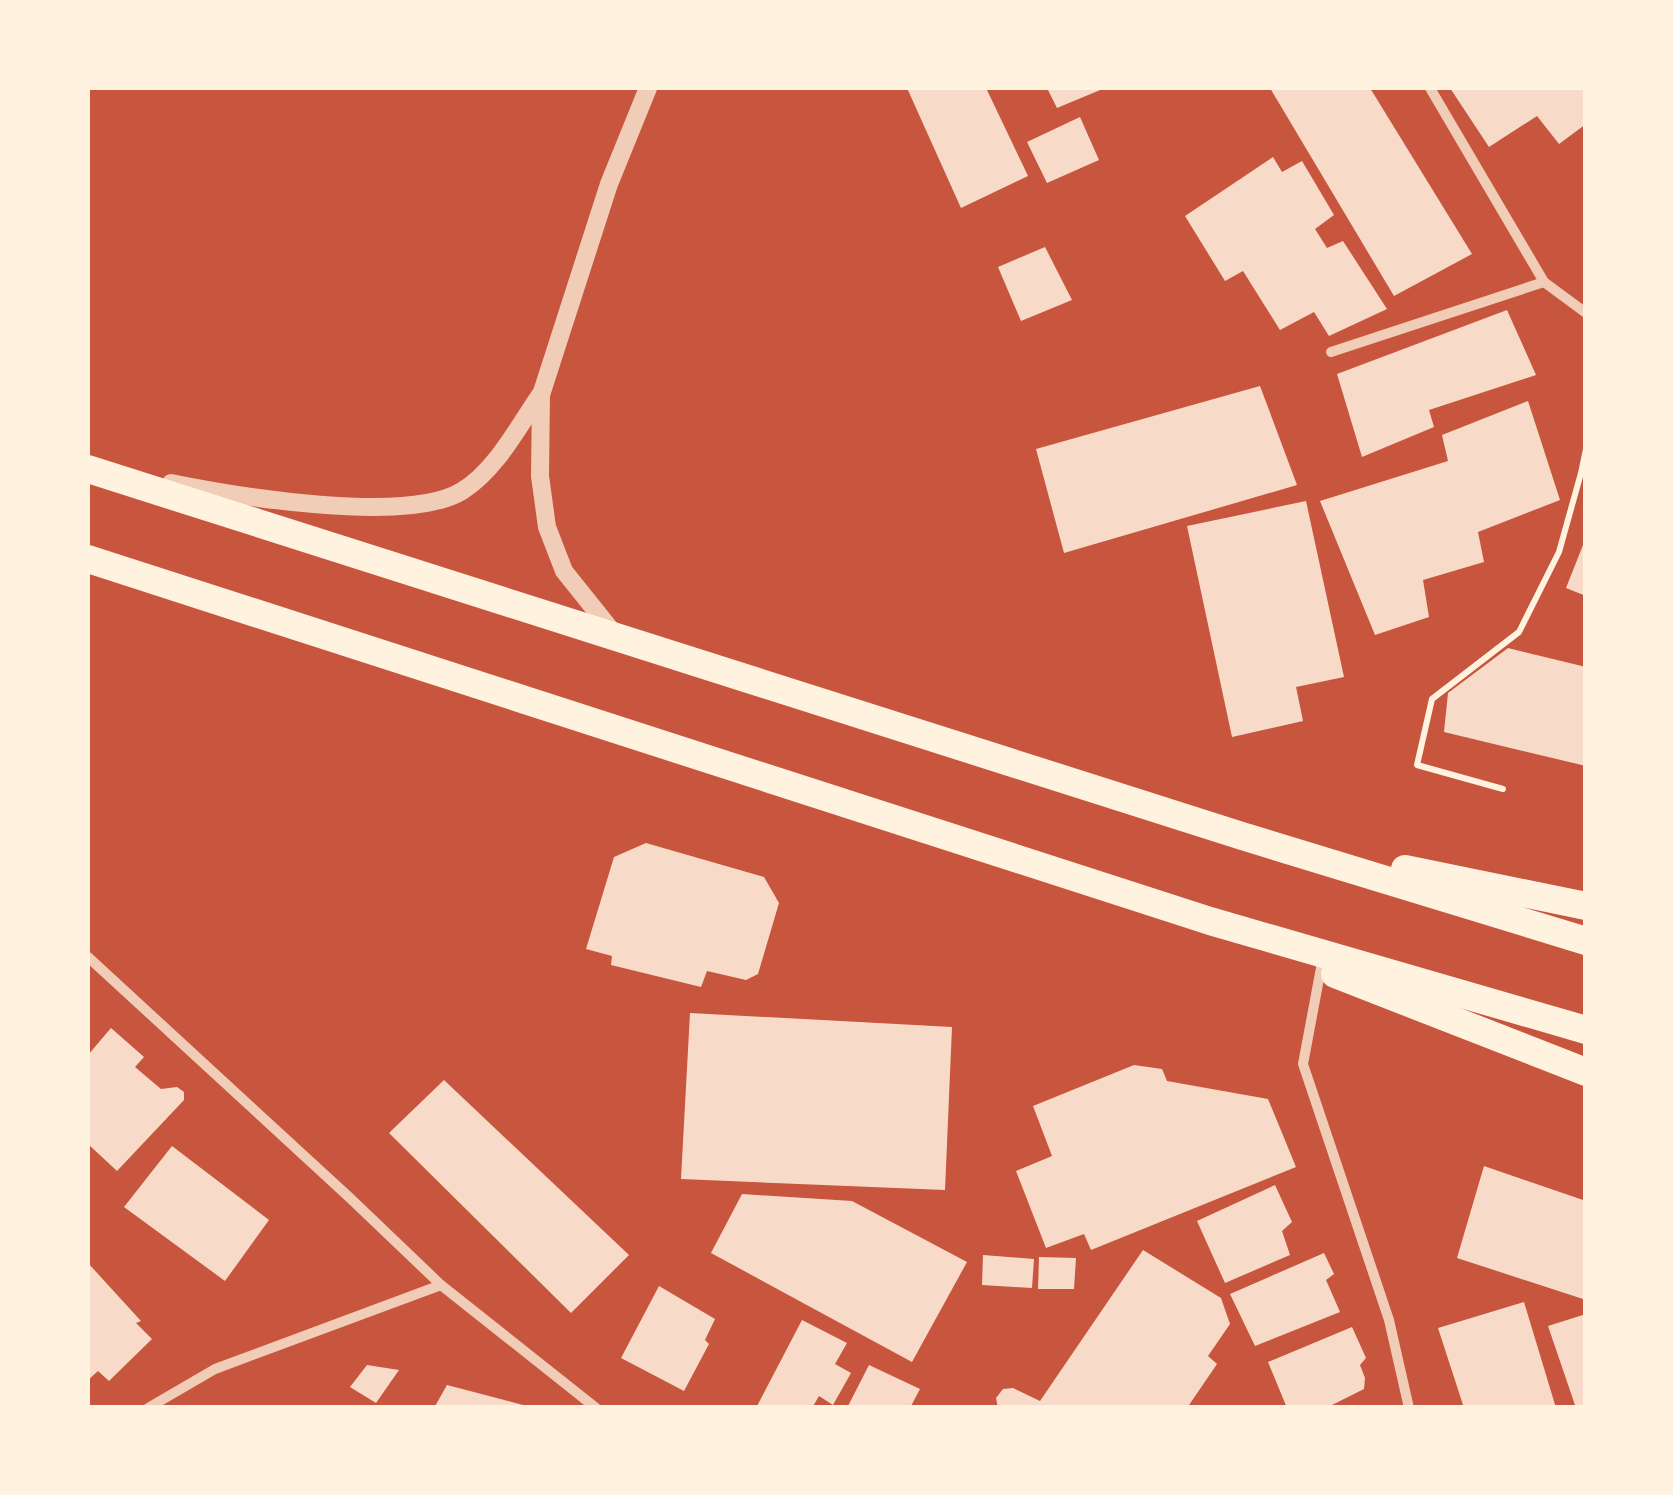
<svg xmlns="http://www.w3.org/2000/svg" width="1673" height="1495" font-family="'Work Sans',sans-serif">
  <rect width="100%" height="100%" fill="#c8553d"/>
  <g fill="#f7dbc8">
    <path d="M907,88H986L1028,176L961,208Z"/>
    <path d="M1047,88H1105L1057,108Z"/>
    <path d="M1270,88H1370L1472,254L1394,296Z"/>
    <path d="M1450,88H1586V124L1559,144L1537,116L1489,147Z"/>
    <path d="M1080,117L1099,160L1047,183L1027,142Z"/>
    <path d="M1273,157L1282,172L1302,161L1334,215L1315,229L1327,248L1343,241L1387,309L1329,336L1314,312L1280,330L1243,271L1225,281L1185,216Z"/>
    <path d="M1045,247L1072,300L1021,321L998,267Z"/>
    <path d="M1507,310L1536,375L1429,410L1434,427L1362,457L1337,374Z"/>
    <path d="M1260,386L1297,485L1064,553L1036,449Z"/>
    <path d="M1528,401L1560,500L1478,532L1484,562L1423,580L1429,617L1375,635L1320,501L1448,461L1442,435Z"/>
    <path d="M1306,501L1344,677L1296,687L1303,721L1232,737L1187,526Z"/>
    <path d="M1585,540H1586V596L1566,588Z"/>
    <path d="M1508,648L1586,667V766L1444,732L1448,693Z"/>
    <path d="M646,843L764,877L779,903L758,974L746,980L707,971L701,987L611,965L612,956L586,949L614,857Z"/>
    <path d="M690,1013L952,1027L945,1190L681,1179Z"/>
    <path d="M111,1028L144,1057L135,1067L161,1089L177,1087L184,1092V1100L117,1171L88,1144V1055Z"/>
    <path d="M1134,1065L1162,1069L1167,1081L1268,1099L1296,1167L1091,1250L1084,1234L1046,1248L1016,1171L1052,1156L1033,1106Z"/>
    <path d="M444,1080L629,1255L571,1313L389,1133Z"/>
    <path d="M172,1146L269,1220L225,1281L124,1207Z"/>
    <path d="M1484,1166L1586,1201V1300L1457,1258Z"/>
    <path d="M1275,1185L1292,1222L1282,1231L1290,1255L1225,1283L1197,1221Z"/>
    <path d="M742,1194L852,1201L967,1262L912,1362L711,1253Z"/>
    <path d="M1143,1250L1221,1298L1230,1324L1208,1356L1217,1364L1187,1408H998L996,1398L1003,1389L1013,1388L1040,1401Z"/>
    <path d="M1324,1253L1334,1274L1326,1280L1340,1312L1255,1346L1230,1294Z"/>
    <path d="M983,1255L1034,1259L1032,1288L982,1285Z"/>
    <path d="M1039,1257L1076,1258L1074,1289H1038Z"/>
    <path d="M88,1263L141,1321L136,1323L152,1339L109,1381L98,1371L88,1380Z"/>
    <path d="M659,1286L715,1319L705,1340L709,1344L684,1391L621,1358Z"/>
    <path d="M1524,1302L1556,1408H1464L1438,1328Z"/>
    <path d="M1586,1314V1405L1576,1408L1548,1326Z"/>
    <path d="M802,1320L847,1343L835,1364L851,1373L833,1405L819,1396L812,1408H756Z"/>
    <path d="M1352,1327L1366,1358L1360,1365L1365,1378L1364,1389L1326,1408H1287L1268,1362Z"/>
    <path d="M367,1365L399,1370L376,1403L350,1387Z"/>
    <path d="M869,1365L920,1389L910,1408H847Z"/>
    <path d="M447,1385L527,1406V1408H434Z"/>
  </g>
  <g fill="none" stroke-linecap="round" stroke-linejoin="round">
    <path stroke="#fff3e0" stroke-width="6" d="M1503,789L1417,765L1432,699L1519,632L1559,552L1581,473L1586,449"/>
    <g stroke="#f1ccb7" stroke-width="10">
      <path d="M1430,88L1544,282L1586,313"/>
      <path d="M1331,352L1544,282"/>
      <path d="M88,957L350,1198L441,1285L596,1408"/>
      <path d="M1321,968L1303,1064L1389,1320L1409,1408"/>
      <path d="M148,1408L215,1369L441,1285"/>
    </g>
    <g stroke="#f1ccb7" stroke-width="18">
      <path d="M171,483C235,496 407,525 462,491C496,470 518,427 540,395"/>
      <path d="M616,636L564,571L547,527L540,476L541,395L609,184L648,88"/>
    </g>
    <g stroke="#fff3e0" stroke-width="28">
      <path d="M88,469L1242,836L1586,941"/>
      <path d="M88,559L1210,921L1586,1030"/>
      <path d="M1405,869L1586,906"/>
      <path d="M1335,974L1586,1072"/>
    </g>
  </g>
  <rect width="1673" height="1495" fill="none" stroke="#fff3e0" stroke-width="180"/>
</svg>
